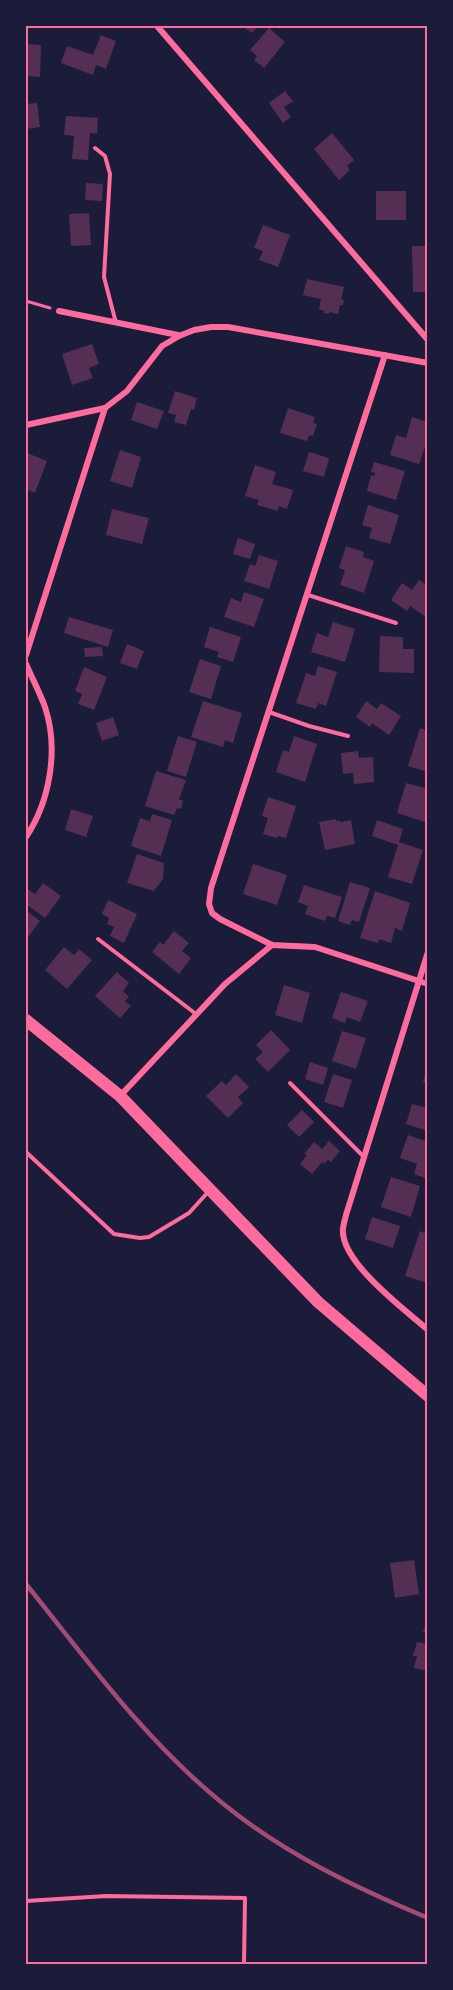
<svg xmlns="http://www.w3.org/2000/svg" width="453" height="1990" font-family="Mulish,sans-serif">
  <rect width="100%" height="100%" fill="#1b1b3a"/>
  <g fill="#542f53">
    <path d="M242,26H258L252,33Z"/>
    <path d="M269,28L285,42L264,68L254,60L257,56L250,50Z"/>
    <path d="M101,35L116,41L106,69L96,65L93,75L61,63L67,46L93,55Z"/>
    <path d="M26,44L41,45L40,77L26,76Z"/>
    <path d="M285,91L293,101L284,107L291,117L283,123L269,103Z"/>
    <path d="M37,103L40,127L26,129V104Z"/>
    <path d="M66,116L98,118L97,134L90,133L88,160L72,159L74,136L64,135Z"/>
    <path d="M332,133L354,160L347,166L350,170L339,180L314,149Z"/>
    <path d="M86,183L103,184L102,201L85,200Z"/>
    <rect x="376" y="191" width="30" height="29"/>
    <path d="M89,213L91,245L71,246L69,214Z"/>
    <path d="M263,225L290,235L278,267L259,260L263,251L254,248Z"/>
    <path d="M412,246H428V292H413Z"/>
    <path d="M307,279L344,287L341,299L344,300L343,305H340L338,314L329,312V314L324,313V311L319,309L321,299L303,295Z"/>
    <path d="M92,344L99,364L89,368L93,378L72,385L62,354Z"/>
    <path d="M175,391L197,398L194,410L191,409L186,425L174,422L176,415L168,413Z"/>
    <path d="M137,402L164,411L157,429L131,420Z"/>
    <path d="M288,408L315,417L313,423L317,424L313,436L309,435L307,441L280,433Z"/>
    <path d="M412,417L428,422V438L419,464L390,455L396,435L406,438Z"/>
    <path d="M120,450L141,457L132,488L110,481Z"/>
    <path d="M309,452L329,458L324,477L303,471Z"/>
    <path d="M27,453L47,461L35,493L26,489Z"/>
    <path d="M374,462L405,471L396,500L367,491L371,475L374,476L375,473L371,472Z"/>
    <path d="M255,465L276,472L272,484L293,490L287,509L279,506L278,511L257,505L259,500L245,496Z"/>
    <path d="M368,505L399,515L390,544L369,538L372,528L362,525Z"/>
    <path d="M112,509L149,518L142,544L106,535Z"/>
    <path d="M238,538L255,544L250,559L233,554Z"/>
    <path d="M346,546L364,552L363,557L374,561L364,593L340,585L345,570L339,568Z"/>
    <path d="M259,555L278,561L269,589L244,581L250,564L255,566Z"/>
    <path d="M419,580L428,586V614L426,617L410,606L407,611L391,600L402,583L412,590Z"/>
    <path d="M244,592L264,599L254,627L224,617L231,598L241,602Z"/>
    <path d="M69,617L113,630L108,647L64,633Z"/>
    <path d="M333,622L355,629L345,662L311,652L317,633L328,637Z"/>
    <path d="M210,627L241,637L233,662L217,657L219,652L204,647Z"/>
    <path d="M380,636L403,637V649H414V673L379,672Z"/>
    <path d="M127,644L144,651L137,669L120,663Z"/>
    <path d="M102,647L103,656L85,657L84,648Z"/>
    <path d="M200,659L221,666L211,699L189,692Z"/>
    <path d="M318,666L337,672L326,706L318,703L316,709L296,703L306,673L315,676Z"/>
    <path d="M84,667L107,677L94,710L78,704L82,694L75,691Z"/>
    <path d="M203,701L242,713L233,743L225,740L223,747L191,737Z"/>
    <path d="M366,701L377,709L381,703L401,716L389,735L372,723L370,727L356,717Z"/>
    <path d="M113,717L119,735L102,741L96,723Z"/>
    <path d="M420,728L428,731V772L408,766Z"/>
    <path d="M178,736L197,742L186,777L167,771Z"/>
    <path d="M294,736L317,744L305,782L276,772L283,750L289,752Z"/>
    <path d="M358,751L359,758L373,757L374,782L354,784L353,773L343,774L341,753Z"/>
    <path d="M156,771L186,780L179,799L183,801L181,809L177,808L174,815L145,806Z"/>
    <path d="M406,783L428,789V823L397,813Z"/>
    <path d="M268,797L296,806L286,838L278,836L277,838L263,834L268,818L262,816Z"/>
    <path d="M71,809L93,816L86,837L65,830Z"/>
    <path d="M152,814L172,820L161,856L131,846L140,818L150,821Z"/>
    <path d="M336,819V821L339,820L340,822L351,820L355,844L325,850L319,822Z"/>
    <path d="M377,820L403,829L399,842L423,850L412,884L388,877L398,845L372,836Z"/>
    <path d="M137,854L164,863L163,879L154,891L127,883Z"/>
    <path d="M253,864L287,875L277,905L243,894Z"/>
    <path d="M350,882L370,888L359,922L352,920L350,925L338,921Z"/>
    <path d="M43,883L61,896L45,918L26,904V888L35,894Z"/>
    <path d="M304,885L342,897L335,918L327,916L325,921L305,914L308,906L298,902Z"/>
    <path d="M375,891L410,903L402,931L395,928L391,943L379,939L378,943L360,938Z"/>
    <path d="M108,900L137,914L124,943L110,936L114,927L107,924L109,918L102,914Z"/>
    <path d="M28,912L40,921L26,940V915Z"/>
    <path d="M174,931L189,943L182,951L191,958L179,974L152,952L160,942L163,945Z"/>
    <path d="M64,947L74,955L79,949L92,960L67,989L45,970Z"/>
    <path d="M117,972L129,983L123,991L129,997L125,1001L131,1006L120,1018L95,996Z"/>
    <path d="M284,985L310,993L302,1023L275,1015Z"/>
    <path d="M341,992L368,1001L360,1022L347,1017L345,1023L332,1018Z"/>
    <path d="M271,1030L290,1050L268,1072L255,1059L263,1052L256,1045Z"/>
    <path d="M342,1031L366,1038L356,1069L332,1061Z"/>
    <path d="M310,1062L328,1068L323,1085L305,1079Z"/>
    <path d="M427,1068H428V1084L423,1082Z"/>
    <path d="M236,1074L249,1087L238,1097L243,1103L228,1118L206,1096L222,1081L226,1085Z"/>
    <path d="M333,1074L352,1080L343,1108L324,1102Z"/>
    <path d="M412,1104L428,1108V1131L406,1124Z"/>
    <path d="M302,1110L314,1122L299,1137L287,1125Z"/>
    <path d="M408,1135L428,1142V1179L414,1174L417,1164L400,1158Z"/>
    <path d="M329,1141L340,1151L331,1162L328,1160L324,1164L322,1162L312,1174L300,1164L307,1155L304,1154L314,1142L322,1149Z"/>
    <path d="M391,1177L420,1186L411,1217L381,1207Z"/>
    <path d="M372,1217L400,1226L393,1248L365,1239Z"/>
    <path d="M420,1231L428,1234V1283L405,1276Z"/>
    <path d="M414,1560L419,1594L395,1598L390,1563Z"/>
    <path d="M427,1619H428V1633L423,1632Z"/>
    <path d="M417,1642L428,1644V1671L414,1668L417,1656H413Z"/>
  </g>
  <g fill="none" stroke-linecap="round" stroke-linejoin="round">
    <path stroke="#ff6b9d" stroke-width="3" d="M26,301L50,308"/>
    <g stroke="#ff6b9d" stroke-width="4">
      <path d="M95,148L105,156L110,174L104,277L116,323"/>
      <path d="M308,595L396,623"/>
      <path d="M269,712L309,726L348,736"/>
      <path d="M98,939L196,1014"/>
      <path d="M290,1083L363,1156"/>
      <path d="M26,1152L114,1234L140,1238L149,1237L189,1213L209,1191"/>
      <path d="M26,1901L106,1896L245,1898L244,1964"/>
    </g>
    <g stroke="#ff6b9d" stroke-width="6">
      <path d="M157,26L428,340"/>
      <path d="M59,311L178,335"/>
      <path d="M385,355L211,888L209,904L212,913L220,919L272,945L315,947L428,984"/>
      <path d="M26,425L105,408L127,391L162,346L179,336L194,330L211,327H228L428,363"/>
      <path d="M26,655L105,408"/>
      <path d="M26,664C32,678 40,693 45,707C59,749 50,801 26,837"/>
      <path d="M428,952L346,1215C345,1220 342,1228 343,1233C345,1265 404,1309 428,1330"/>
      <path d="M120,1096L225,984L272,945"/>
    </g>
    <path stroke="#ff6b9d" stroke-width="12" d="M26,1020L120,1096L318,1302L428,1396"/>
    <path stroke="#a44b75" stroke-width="4.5" d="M26,1584C87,1660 145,1740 221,1802C283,1853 354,1887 428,1918"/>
  </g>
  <rect width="453" height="1990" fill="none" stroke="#1b1b3a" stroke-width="54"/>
  <rect x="27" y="27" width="399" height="1936" fill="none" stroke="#ff6b9d" stroke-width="2"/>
</svg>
